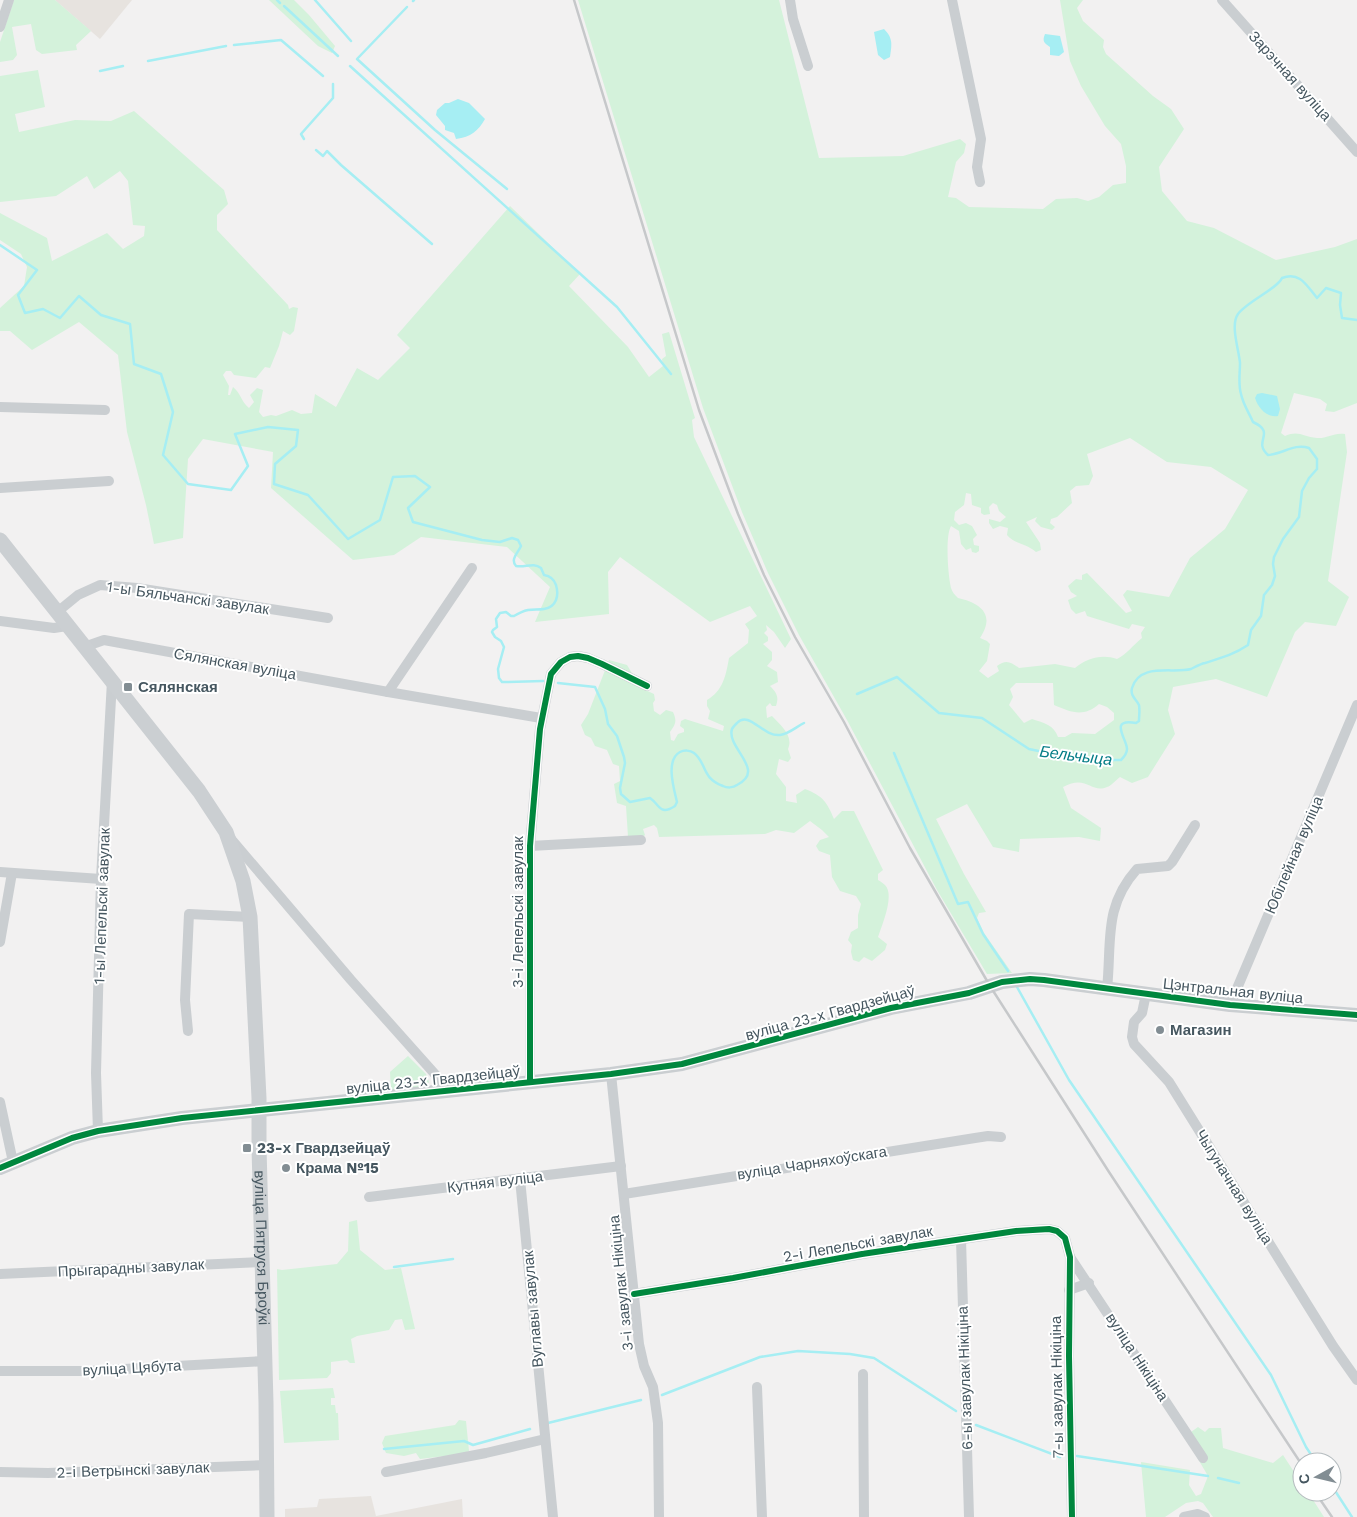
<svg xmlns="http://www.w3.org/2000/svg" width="1357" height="1517" font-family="'Work Sans',sans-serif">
  <rect width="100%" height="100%" fill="#f2f1f1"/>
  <g fill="#e7e3df">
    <path d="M55,0H132L100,39Z"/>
    <path d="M371,1496L376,1516L462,1499L463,1517H285V1509L317,1507L319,1499Z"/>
  </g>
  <g fill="#d4f2db" fill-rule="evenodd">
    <path d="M14,0H55L91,31L76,45L77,50L42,54L36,50L31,24L12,27L17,55L13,60L0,62V42Z"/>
    <path d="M269,0H294L309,15L335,46L332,53L318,46Z"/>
    <path d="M578,0H779L819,158L903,156L960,139L966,144L964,153L956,162L948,197L956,198L969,207L1043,209L1056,199L1077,198L1088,201L1099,197L1113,185L1126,183V166L1121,144L1105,126L1081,86L1070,61L1060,0H1083L1077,8L1083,21L1104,40L1103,47L1106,54L1153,96L1171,109L1184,129L1159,167L1162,191L1187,221L1214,228L1276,260L1335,247L1357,239V403L1334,412L1325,411L1327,404L1320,399L1294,393L1281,433L1285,436C1299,430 1303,437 1317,438C1326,439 1334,432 1345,434L1347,452L1328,581L1349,597L1336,626L1305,622L1295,632L1267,697L1216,679L1173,687L1168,710L1175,734L1148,777L1132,783L1120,777C1116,780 1111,786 1107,787C1091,794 1087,774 1063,787L1071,808L1101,828L1100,841L1079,837L1020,839L1019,852L993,847L967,804L936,819L964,874L986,912L979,913L977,918L984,933L1012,973L987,974L937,890L847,720L799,635L768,573L742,512L703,408ZM1130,438L1167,462L1211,467L1248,490L1225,529L1190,558L1169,597L1127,590L1123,595L1132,611L1126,613L1087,573L1082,575V580L1076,579L1068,586L1071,592L1077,596L1068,600L1071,609L1076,614L1085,611L1087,616L1129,629L1132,624L1145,627L1141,633L1142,638C1132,646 1127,654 1117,659C1102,654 1087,658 1075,668L1055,664L1019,668C1011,662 1006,659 997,666L999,671L988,678L979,671L987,661L990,644L987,641L980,638C996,614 980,603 958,598C955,595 952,592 951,588C948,575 945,537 951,526L959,531L961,544L966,550L971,548L972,552L976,553L979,551V546L974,545L973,539L977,535L972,526L966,523L959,525L954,520L955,512L964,505L966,493L971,494L972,505L981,508V513L984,515L990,514L989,507L993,503L997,505L999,511L1006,517L1000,522L989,519V523L993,529L1000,526L1008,528L1007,535C1014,544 1026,543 1036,552L1041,550L1040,543L1026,522L1037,517L1035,521L1041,527L1052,530L1055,527L1050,523L1051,519L1057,517L1072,503L1070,491L1076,486L1089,485L1093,476L1087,454ZM1016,683H1053L1054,705C1071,712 1083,718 1099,704L1107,707L1114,713V720L1095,734L1072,733L1065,737H1058C1054,725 1044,723 1032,719L1024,723L1009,705L1013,697L1010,689Z"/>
    <path d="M38,70L45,107L15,114L19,132L75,120L111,121L134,111L224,190L228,204L217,215V230L288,305L289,309L293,307L298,308L294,331L290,335L283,331L279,346L270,368L265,367L256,378L234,375L231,371H226L223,375L229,386L228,395H230L233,387C241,393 241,402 249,408L254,402L250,395L257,388L263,390L259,412L263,417L271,415L276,416L292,410L301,414L312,413L315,394L336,407L357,368L378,380L410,348L397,335L510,206L580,274L569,286L628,347L649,377L663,366L662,359L666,356L662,334L669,332L695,418L692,420L694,437L791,639L785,648L774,632L766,625L767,630L764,633L768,637V641L763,644L772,652V660L767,666L777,672L778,682L770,686C777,693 779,697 776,706H772L770,703L766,707L767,718L772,716C780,725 794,735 788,749L791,758L788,762L779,759L776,774L786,787V801L797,803L796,795L805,789C823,796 827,802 834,819L842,811H854L883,870L878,874V880C881,882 883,883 885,885C895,895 882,925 878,937L887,944L885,950L872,961L864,957L859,962L853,960L851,952L852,945L848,940L851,932L858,928V915L861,904L856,896L840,891L832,877L830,855L819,851L816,846L820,840L829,837L822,830L810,821L794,833L776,830L765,834L659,837L657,828L654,825L643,829L645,835L642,838L628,837L626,806L617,803L614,784L620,781L619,766L613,764L607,750L595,746L591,738L585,735L581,725L588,714L609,660L627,665L641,688L654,694L655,700L653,703L654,711L660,715L666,710L673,712C677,721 676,724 670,732L671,740L674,741L678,734L684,732V729L680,726L681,721L685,719L723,731L724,726L708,719L710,711L707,706V700C723,691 726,675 729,658L748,643L749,630L745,624L757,616L750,606L710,622L620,557L608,572L609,614L535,622L550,587L507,547L421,537L394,555L353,560L271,488L273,452L203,439L188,459L183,538L154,544L146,505L127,432L118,355L79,322L32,350L10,331H0V308L24,286L27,267L21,254L0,240V213L47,238L52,261L107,233L123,249L144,236L145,226L133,225L128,181L120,171L94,189L87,176L56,196L0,202V76Z"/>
    <path d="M408,1056L426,1074L429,1082L424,1088L391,1091L390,1072Z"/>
    <path d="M357,1220L360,1250L385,1270L401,1268L415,1329L405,1330L402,1319L395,1320L389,1330L357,1336L351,1339L355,1363H350L347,1360L331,1362V1373L327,1378L279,1380L277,1269L282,1270L337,1264L348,1251L349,1222Z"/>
    <path d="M333,1388L335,1398H331V1405H335L336,1413H338L339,1440L284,1443L280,1391Z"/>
    <path d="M459,1420L466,1421L469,1451L462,1454L420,1459L416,1453L404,1456L386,1453L382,1443L385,1436L455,1425Z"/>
    <path d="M1198,1427L1205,1432L1209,1428H1221L1223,1448L1273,1463L1283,1455L1302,1484V1492H1308L1324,1517H1213L1203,1503L1198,1501L1186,1503L1165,1517H1146L1141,1462L1190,1470L1189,1485L1196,1496L1201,1494L1208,1476L1191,1447V1432Z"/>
  </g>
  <g fill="#a6eef3">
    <path d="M884,29C893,38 892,44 890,57L884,60L878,55L874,32Z"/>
    <path d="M1045,34L1060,36L1064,52L1059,56L1050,55V47C1044,43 1042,41 1045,34Z"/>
    <path d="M458,99L469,103L485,119C478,131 471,137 456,139L454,133L445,130V126L436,115L437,110L445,103H449Z"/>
    <path d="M1262,393L1277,396L1280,409L1278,416C1267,418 1258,408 1255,398L1257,394Z"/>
  </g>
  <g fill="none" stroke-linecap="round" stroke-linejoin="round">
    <g stroke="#a6eef3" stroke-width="2.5">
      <path d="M277,0L280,3"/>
      <path d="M315,0L351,41"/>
      <path d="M413,1L414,0"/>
      <path d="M284,6L338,56"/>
      <path d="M407,7L357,59L435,130L507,189"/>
      <path d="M234,45L281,40L323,76"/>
      <path d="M148,61L226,46"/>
      <path d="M350,66L617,307L671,374"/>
      <path d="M100,71L123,66"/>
      <path d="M304,139L301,134L333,98V84"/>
      <path d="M316,150L323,156L327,151L341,165L432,244"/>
      <path d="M0,245L37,270L18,295L25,313L43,309L60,318L79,296L101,315L130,324L134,364L161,374L173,412L163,455L188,484L231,490L248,466L235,434L268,427L298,430L296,446L275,464L274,484L308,495L348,539L380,520L393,477L415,476L430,487L408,508L413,522L482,540L500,542L512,538L518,540L521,546C518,553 510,559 516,566C525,568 533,562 541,568L544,575C550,576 554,579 556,585C559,595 557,607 544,609C539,610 533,609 528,610C523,611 519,613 514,616H511L506,612L500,613L496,619L497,627L493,630L492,632L495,637L501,641L504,647L498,669L499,678L502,682H506L543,681"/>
      <path d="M558,683L595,687L605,709L608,724L617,736L624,757L625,763L620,788L621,794L630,802L650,798C660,805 660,816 675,806L677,802C674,789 665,760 680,752C684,750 690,750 694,753C707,763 701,778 723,786C727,788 733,788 737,785C767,770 726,748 732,729C733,727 735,725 737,723C749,710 763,737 780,735C789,734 796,727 804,723"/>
      <path d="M857,694L897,677L939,713L982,718L1029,749L1048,753L1106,760H1121C1124,757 1127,754 1127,749C1127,739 1108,718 1136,723L1139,721C1139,716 1140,710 1139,705C1136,699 1130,696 1132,688C1140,662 1173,674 1191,669C1195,667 1200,664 1205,663C1221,658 1233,655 1248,645L1251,630L1261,616L1264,595L1272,585L1275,576L1273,564L1274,557L1283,539L1299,517L1302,491L1309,478L1317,469V459L1309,448C1294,443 1283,454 1268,455C1252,441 1277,433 1253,422C1249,413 1243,404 1241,394C1238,384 1240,373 1240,363C1239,350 1230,325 1238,314C1248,301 1277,289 1282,278C1300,271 1307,286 1317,298L1326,288L1341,293L1340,305L1342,318L1357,320"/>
      <path d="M894,753L958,904L968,902L983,934L1008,971"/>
      <path d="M1017,987L1069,1080L1271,1375L1306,1447L1316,1462"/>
      <path d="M394,1267L453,1259"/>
      <path d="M662,1395L760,1357L798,1351L850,1354L874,1358L956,1411"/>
      <path d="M548,1423L641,1400"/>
      <path d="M976,1425L1060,1457"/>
      <path d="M384,1449L464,1441L473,1445L530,1429"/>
      <path d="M1077,1456L1208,1476"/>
      <path d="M1218,1478L1239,1483"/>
      <path d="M1332,1486L1352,1517"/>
    </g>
    <g stroke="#caced1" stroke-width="10">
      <path d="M790,0L793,19L808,66"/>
      <path d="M952,0L981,139L977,167L980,182"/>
      <path d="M1222,0L1357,152"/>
      <path d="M0,27L9,0"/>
      <path d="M0,407L105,410"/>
      <path d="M0,488L109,481"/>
      <path d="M56,613L78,595L100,585L137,588L328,618"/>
      <path d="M0,621L54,628L67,626"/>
      <path d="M84,647L104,640L388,692L541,718"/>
      <path d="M388,692L472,568"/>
      <path d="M231,839L351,980L450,1091"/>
      <path d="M530,846L641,840"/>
      <path d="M0,872L101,879"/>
      <path d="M0,942L12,873"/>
      <path d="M1107,989C1112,942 1103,907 1137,869L1168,866L1172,862L1195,825"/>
      <path d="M1146,994L1142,1013L1134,1022L1132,1037L1134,1044L1169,1082L1333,1346L1357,1380"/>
      <path d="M1230,1005L1357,705"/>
      <path d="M188,1031L185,1000L189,914L250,917"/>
      <path d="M611,1074L639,1344L644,1366L653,1387L658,1423L659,1517"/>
      <path d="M530,1082V846L540,729L551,674L561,662L570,657L578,656L588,658L602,664L647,686"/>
      <path d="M0,1102L13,1162"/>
      <path d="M98,1131L96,1073L101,879L112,681"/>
      <path d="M520,1179L553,1517"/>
      <path d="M624,1194L975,1138L988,1136L1001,1137"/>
      <path d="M369,1197L621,1166"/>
      <path d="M961,1239L969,1517"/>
      <path d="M1070,1257L1203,1458"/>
      <path d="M0,1274L262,1262"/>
      <path d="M1069,1290L1089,1283"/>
      <path d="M634,1294L733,1278L862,1254L1016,1231L1049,1229L1057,1231L1065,1238L1070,1257L1069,1356L1072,1517"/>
      <path d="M0,1371H89L265,1361"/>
      <path d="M863,1374L864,1517"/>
      <path d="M757,1387L762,1517"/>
      <path d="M0,1472L48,1473L267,1465"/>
      <path d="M386,1472L486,1453L545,1439"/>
      <path d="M1184,1517L1198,1514L1205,1517"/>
    </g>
    <path stroke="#caced1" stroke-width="14" d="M0,1168L72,1138L98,1131L182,1118L611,1074L682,1064L891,1008L969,993L1002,982L1030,979L1044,980L1230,1005L1357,1015"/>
    <path stroke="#cbcfd2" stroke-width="15" id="s1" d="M0,540L199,791L226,832L243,881L250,917L259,1098V1148L266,1403L267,1517"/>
    <g stroke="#c6c8ca" stroke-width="2.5">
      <path d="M574,0L699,410L738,514L764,575L795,637L844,722L910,848L990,986L1109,1172L1302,1465"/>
      <path d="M1315,1492L1332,1517"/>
    </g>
    <defs>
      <g id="cycleway">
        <path d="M530,1082V846L540,729L551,674L561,662L570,657L578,656L588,658L602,664L647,686"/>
        <path d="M0,1168L72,1138L98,1131L182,1118L611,1074L682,1064L891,1008L969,993L1002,982L1030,979L1044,980L1230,1005L1357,1015"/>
        <path d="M634,1294L733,1278L862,1254L1016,1231L1049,1229L1057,1231L1065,1238L1070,1257L1069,1356L1072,1517"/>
      </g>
    </defs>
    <use href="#cycleway" stroke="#fff" stroke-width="9"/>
    <use href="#cycleway" stroke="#00873e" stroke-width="6"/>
  </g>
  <g fill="#828d93" stroke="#fff" stroke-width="2">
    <rect x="123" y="682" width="10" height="10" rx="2.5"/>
    <circle cx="1160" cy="1030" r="5"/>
    <rect x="242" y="1143" width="10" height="10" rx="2.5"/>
    <circle cx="286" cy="1168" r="5"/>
  </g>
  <g text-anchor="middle" stroke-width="4" stroke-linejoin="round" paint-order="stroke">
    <g font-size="15" fill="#465760" stroke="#fff">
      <text transform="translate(1290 76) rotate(48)" y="5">Зарэчная вуліца</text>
      <text transform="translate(188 598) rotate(8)" y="5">1-ы Бяльчанскі завулак</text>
      <text transform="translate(235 664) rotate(10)" y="5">Сялянская вуліца</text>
      <text transform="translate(1294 855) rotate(-67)" y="5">Юбілейная вуліца</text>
      <text transform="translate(102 906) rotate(-88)" y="5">1-ы Лепельскі завулак</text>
      <text transform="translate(518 912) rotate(-90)" y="5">3-і Лепельскі завулак</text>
      <text transform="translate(1233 991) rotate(6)" y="5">Цэнтральная вуліца</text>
      <text transform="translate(830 1013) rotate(-15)" y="5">вуліца 23-х Гвардзейцаў</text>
      <text transform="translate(433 1080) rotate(-6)" y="5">вуліца 23-х Гвардзейцаў</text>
      <text transform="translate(812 1163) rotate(-9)" y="5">вуліца Чарняхоўскага</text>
      <text transform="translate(495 1182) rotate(-7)" y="5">Кутняя вуліца</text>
      <text transform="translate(1234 1187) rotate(58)" y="5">Чыгуначная вуліца</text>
      <text transform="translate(858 1244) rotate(-10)" y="5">2-і Лепельскі завулак</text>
      <text dy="5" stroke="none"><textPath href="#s1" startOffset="789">вуліца Пятруся Броўкі</textPath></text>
      <text transform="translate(131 1268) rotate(-3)" y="5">Прыгарадны завулак</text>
      <text transform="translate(621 1283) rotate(-96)" y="5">3-і завулак Нікіціна</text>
      <text transform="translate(533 1309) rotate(-95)" y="5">Вуглавы завулак</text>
      <text transform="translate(1137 1357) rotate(57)" y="5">вуліца Нікіціна</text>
      <text transform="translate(132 1368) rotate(-3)" y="5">вуліца Цябута</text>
      <text transform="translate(965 1378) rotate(-92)" y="5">6-ы завулак Нікіціна</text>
      <text transform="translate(1057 1387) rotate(-91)" y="5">7-ы завулак Нікіціна</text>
      <text transform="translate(133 1470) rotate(-2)" y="5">2-і Ветрынскі завулак</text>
    </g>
    <g font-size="15" font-weight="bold" fill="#465760" stroke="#fff" text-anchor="start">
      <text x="138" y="692">Сялянская</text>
      <text x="1170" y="1035">Магазин</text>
      <text x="257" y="1153">23-х Гвардзейцаў</text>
      <text x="296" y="1173">Крама №15</text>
    </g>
    <g font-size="16" font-style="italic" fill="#057d87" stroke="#fff">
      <text transform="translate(1076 755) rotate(7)" y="6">Бельчыца</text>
    </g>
  </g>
  <g transform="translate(1317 1477) rotate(262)"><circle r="24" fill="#ffffff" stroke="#b5bcbf"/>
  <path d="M0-4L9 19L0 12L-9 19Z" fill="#828d93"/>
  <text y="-8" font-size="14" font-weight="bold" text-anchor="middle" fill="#465760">С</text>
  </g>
</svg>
